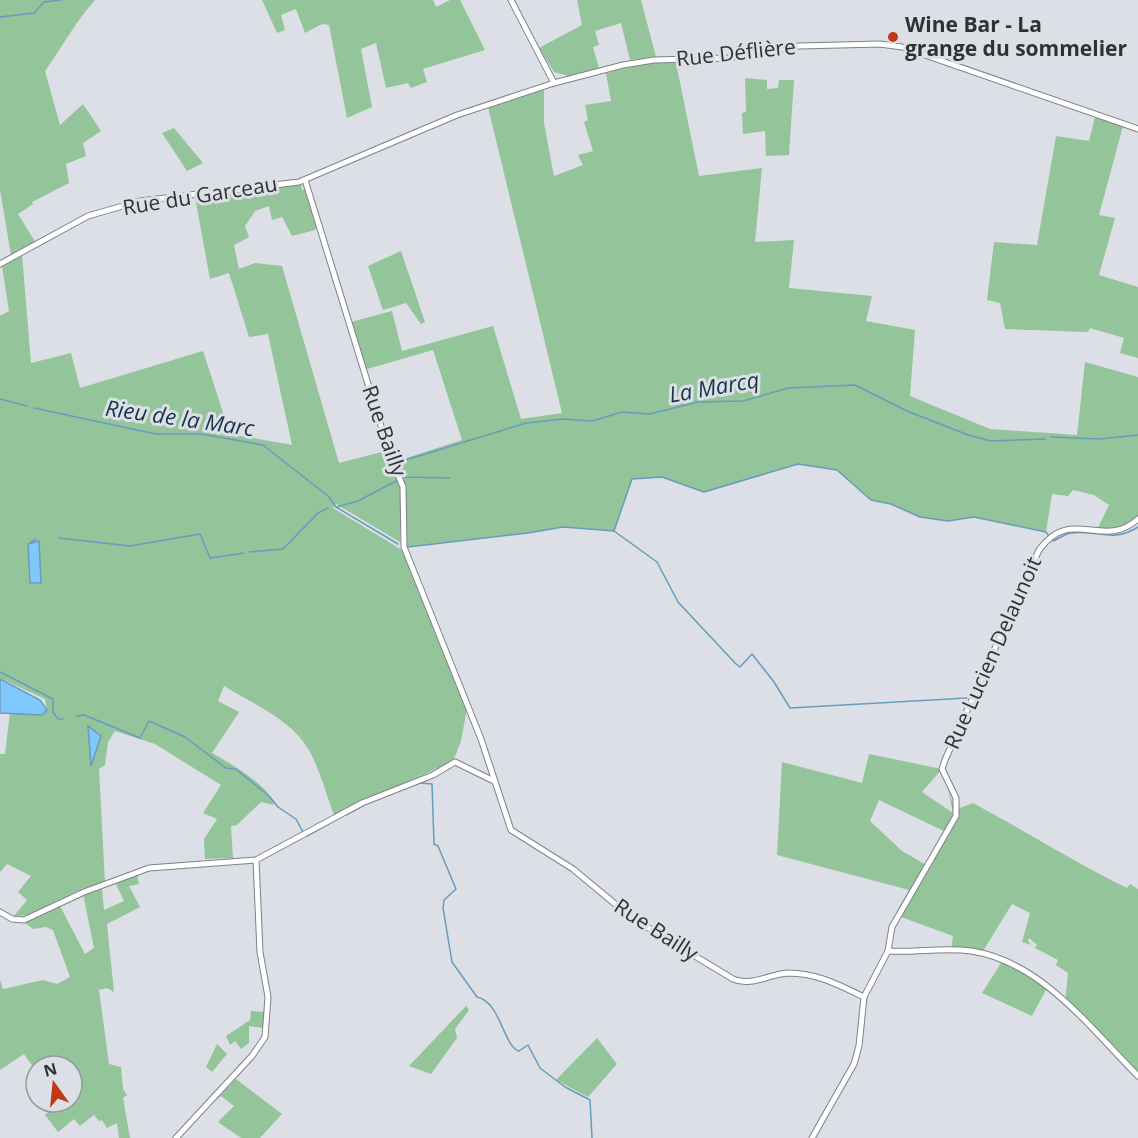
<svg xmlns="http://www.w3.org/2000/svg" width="1138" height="1138" font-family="'Open Sans',sans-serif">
  <rect width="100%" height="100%" fill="#dcdfe5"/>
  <g fill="#94c49a" fill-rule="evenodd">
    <path d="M0,0H95C76,21 62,47 45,71L60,125L83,104L101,131L83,143L86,156L66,164L69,183L32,202L33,204L18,214L36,243L11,255L0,190Z"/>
    <path d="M262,0H433L436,7L450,0H460L485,50L423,69L427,82L411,88L408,83L386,88L376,43L361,49L372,107L347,118L329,25L322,24L305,33L296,9L281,15L285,30L277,33Z"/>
    <path d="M577,0H641L656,57L630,60L621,23L595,31L599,45L593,47L599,68L569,76L554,72L539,48L582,25Z"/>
    <path d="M651,62L676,63L699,176L762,168L755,242L794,240L789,288L872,296L866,321L915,330L910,396L990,429L1077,435L1085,362L1138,377V519L1132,525L1096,532L1109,505L1094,495L1073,490L1068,496L1052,494L1046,532L974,517L948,521L920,517L891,504L871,500L836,470L798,464L704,492L662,477L632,479L614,531L563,527L528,533L406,547L405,490L407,489L394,462L462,440L433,350L364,370L351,322L392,311L402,351L493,326L521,419L562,413L488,107L544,90V123L554,176L583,165L578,155L593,151L584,122L588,120L585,105L611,101L606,73Z"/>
    <path d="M745,78L767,80V89L778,88L779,80H794L789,155L766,156L765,131L743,134L742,113L746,112Z"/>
    <path d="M1095,117L1123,126L1099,215L1115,218L1099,275L1138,287V358L1120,353L1124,338L1090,328L1088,332L1005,329L1000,303L987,300L994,242L1037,245L1056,136L1089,141Z"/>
    <path d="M174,128L203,163L187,171L162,133Z"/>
    <path d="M301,184L302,190L307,188L317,226L315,230L292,236L282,217L272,220L269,206L255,211L245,226L249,237L234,245L239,269L255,263L282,266L339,463L385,451L350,330L401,484L400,542L336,504L333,508L402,550L467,708L461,741L454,759L449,763L334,815C326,794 320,770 309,750C291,719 253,704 224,686L218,701L239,712L212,753C228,762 272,787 274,805L261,802L237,825L231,826L233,858L205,859L204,839L217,819L203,813L221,785L155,744L115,731L108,742L105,765L99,769L105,883L81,889L28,915L14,916L27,900L18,892L31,876L7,864L0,872V754H5L10,712L42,715L47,710L45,699L0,678V316L9,311L2,266L22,255L31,363L71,353L80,388L203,351L230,434L292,445L268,334L249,337L229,273L210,279L195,197ZM38,541L41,583L38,584L30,583L28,544Z"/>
    <path d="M401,251L425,322L421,324L406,303L383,310L368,266Z"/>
    <path d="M869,754L942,769L922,792L953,813L948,789L955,810L973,803C1025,831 1074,862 1127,888L1130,884L1138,889V1076L1065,1003L1068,973L1056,965L1058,960L1035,948L1037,945L1029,938L1028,941L1031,945L1022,942L1030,913L1012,904L983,951L1003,958L983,952L951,951L953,936L898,916L899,907L909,890L777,855L782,762L862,783ZM879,800L948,833L928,866L902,851L870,821Z"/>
    <path d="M137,874L139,884L129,886L140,907L107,924L114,992L107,988L99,990L109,1064L121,1067L123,1089L127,1095L123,1098L130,1138H119L117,1123L107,1128L102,1120L99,1121L94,1115L80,1126L74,1119L58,1132L45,1115L59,1102H72V1066H36V1071L24,1054L0,1070V980L3,989L43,980L57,984L70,977L53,930L46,927L33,929L24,922L60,906L85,954L94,948L83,894L102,889L104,910L124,901L116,884Z"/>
    <path d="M1003,960L1048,986L1032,1016L982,993Z"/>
    <path d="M466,1006L469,1010L455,1029L457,1038L431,1074L409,1066Z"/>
    <path d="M251,1011L266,1012L264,1028L249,1026V1043L241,1049L235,1041L230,1045L226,1036L250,1020Z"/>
    <path d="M597,1038L617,1064L588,1097L556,1080Z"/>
    <path d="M217,1044L227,1054L212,1072L206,1067Z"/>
    <path d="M236,1079L282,1114L260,1138H241L218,1122L234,1106L221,1096L215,1101Z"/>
  </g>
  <g fill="#80c8fb" stroke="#689bbf" stroke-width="1.5">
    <path d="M39,541L41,583H30L28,544Z"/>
    <path d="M0,679L40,700L47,710L42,715L0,713Z"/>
    <path d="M88,726L101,736L91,766Z"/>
  </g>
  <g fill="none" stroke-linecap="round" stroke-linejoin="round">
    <g stroke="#689bbf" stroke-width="1.5">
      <path d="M0,17L34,13L44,2L61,0"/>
      <path d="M0,399L27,406"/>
      <path d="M34,408L156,434H202L263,445L328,496L336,507L398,544"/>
      <path d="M1051,437L1099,439L1138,435"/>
      <path d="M450,478L403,477L399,462L526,423L563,419L592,421L622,412L650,414L698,402L743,401L788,388L855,385L907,411L968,435L991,441L1045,439"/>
      <path d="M337,507L358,501L398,480"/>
      <path d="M614,531L657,562L678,602L736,664L740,667L752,654L774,682L790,708L967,698"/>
      <path d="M59,538L130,546L200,534L210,558L244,553"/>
      <path d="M1053,541C1058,539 1065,534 1071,533C1097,529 1112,544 1138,527"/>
      <path d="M31,542L36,539"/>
      <path d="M408,547L528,533L563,527L614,531L632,479L662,477L704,492L798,464L837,470L871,500L891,504L920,517L948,521L974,517L1046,532L1048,535"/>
      <path d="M249,552L283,549L318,513L328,508"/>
      <path d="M0,672L53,699V712L58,719H63"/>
      <path d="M77,716L84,715L140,738L149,721L185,737L226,768L236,769L270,797L278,807L296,819L303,832"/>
      <path d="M420,783L432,784L434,844L438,846L456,889L444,900L443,908L452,962L477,997C501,1002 503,1046 519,1051L528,1045L540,1068L565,1087L590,1100L592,1138"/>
      <path d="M346,815L368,803"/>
      <path d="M307,836L339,818"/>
    </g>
    <defs>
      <g id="minor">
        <path d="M511,0L554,83"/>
        <path d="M305,180L389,452L403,487L404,547L481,739L511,830L573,869L632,918L733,979C751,987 769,974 788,973C817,973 839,985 864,997"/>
        <path d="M0,264L88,216L140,201L299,182L457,115L554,83L623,65L654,60L730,58L799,46L880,44L902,47L1138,129"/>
        <path d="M0,912L12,919L24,920L84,892L149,868L256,860L362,803L433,775L455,762L494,781"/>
        <path d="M888,951L892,927L956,816V798L942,769L945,760L1039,550C1072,505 1102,551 1138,519"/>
        <path d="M888,951C915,953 944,947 971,951C1041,961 1091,1029 1138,1076"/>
        <path d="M176,1138L252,1056L265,1037L268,997L260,952L256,860"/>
        <path d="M812,1138L854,1064L859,1046L864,997L888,951"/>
      </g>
    </defs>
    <use href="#minor" stroke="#7e8186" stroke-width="7"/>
    <use href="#minor" stroke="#fff" stroke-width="5"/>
  </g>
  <circle fill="#c13815" stroke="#dcdfe5" stroke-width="2" cx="893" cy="37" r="6"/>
  <g text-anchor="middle" stroke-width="6" stroke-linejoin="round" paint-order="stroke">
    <g font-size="21" font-weight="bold" fill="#303133" stroke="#dcdfe5" text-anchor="start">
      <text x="905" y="32">Wine Bar - La<tspan x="905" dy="24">grange du sommelier</tspan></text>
    </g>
    <g font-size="21" fill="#303133" stroke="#dcdfe5">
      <text transform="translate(736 53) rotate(-6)" y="7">Rue Déflière</text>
      <text transform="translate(200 196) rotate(-9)" y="7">Rue du Garceau</text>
      <text transform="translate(384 431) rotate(71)" y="7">Rue Bailly</text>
      <text transform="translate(993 653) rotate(-66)" y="7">Rue Lucien Delaunoit</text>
      <text transform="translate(656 930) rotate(33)" y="7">Rue Bailly</text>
    </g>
    <g font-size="22" font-style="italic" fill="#153449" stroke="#dcdfe5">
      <text transform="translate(714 387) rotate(-10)" y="8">La Marcq</text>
      <text transform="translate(180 418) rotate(8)" y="8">Rieu de la Marc</text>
    </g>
  </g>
  <g transform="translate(54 1084) rotate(345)"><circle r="28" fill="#dcdfe5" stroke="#97999e" stroke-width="1.5"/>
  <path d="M0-4.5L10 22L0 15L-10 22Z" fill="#c13815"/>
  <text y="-9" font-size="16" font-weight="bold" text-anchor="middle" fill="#303133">N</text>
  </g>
</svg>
